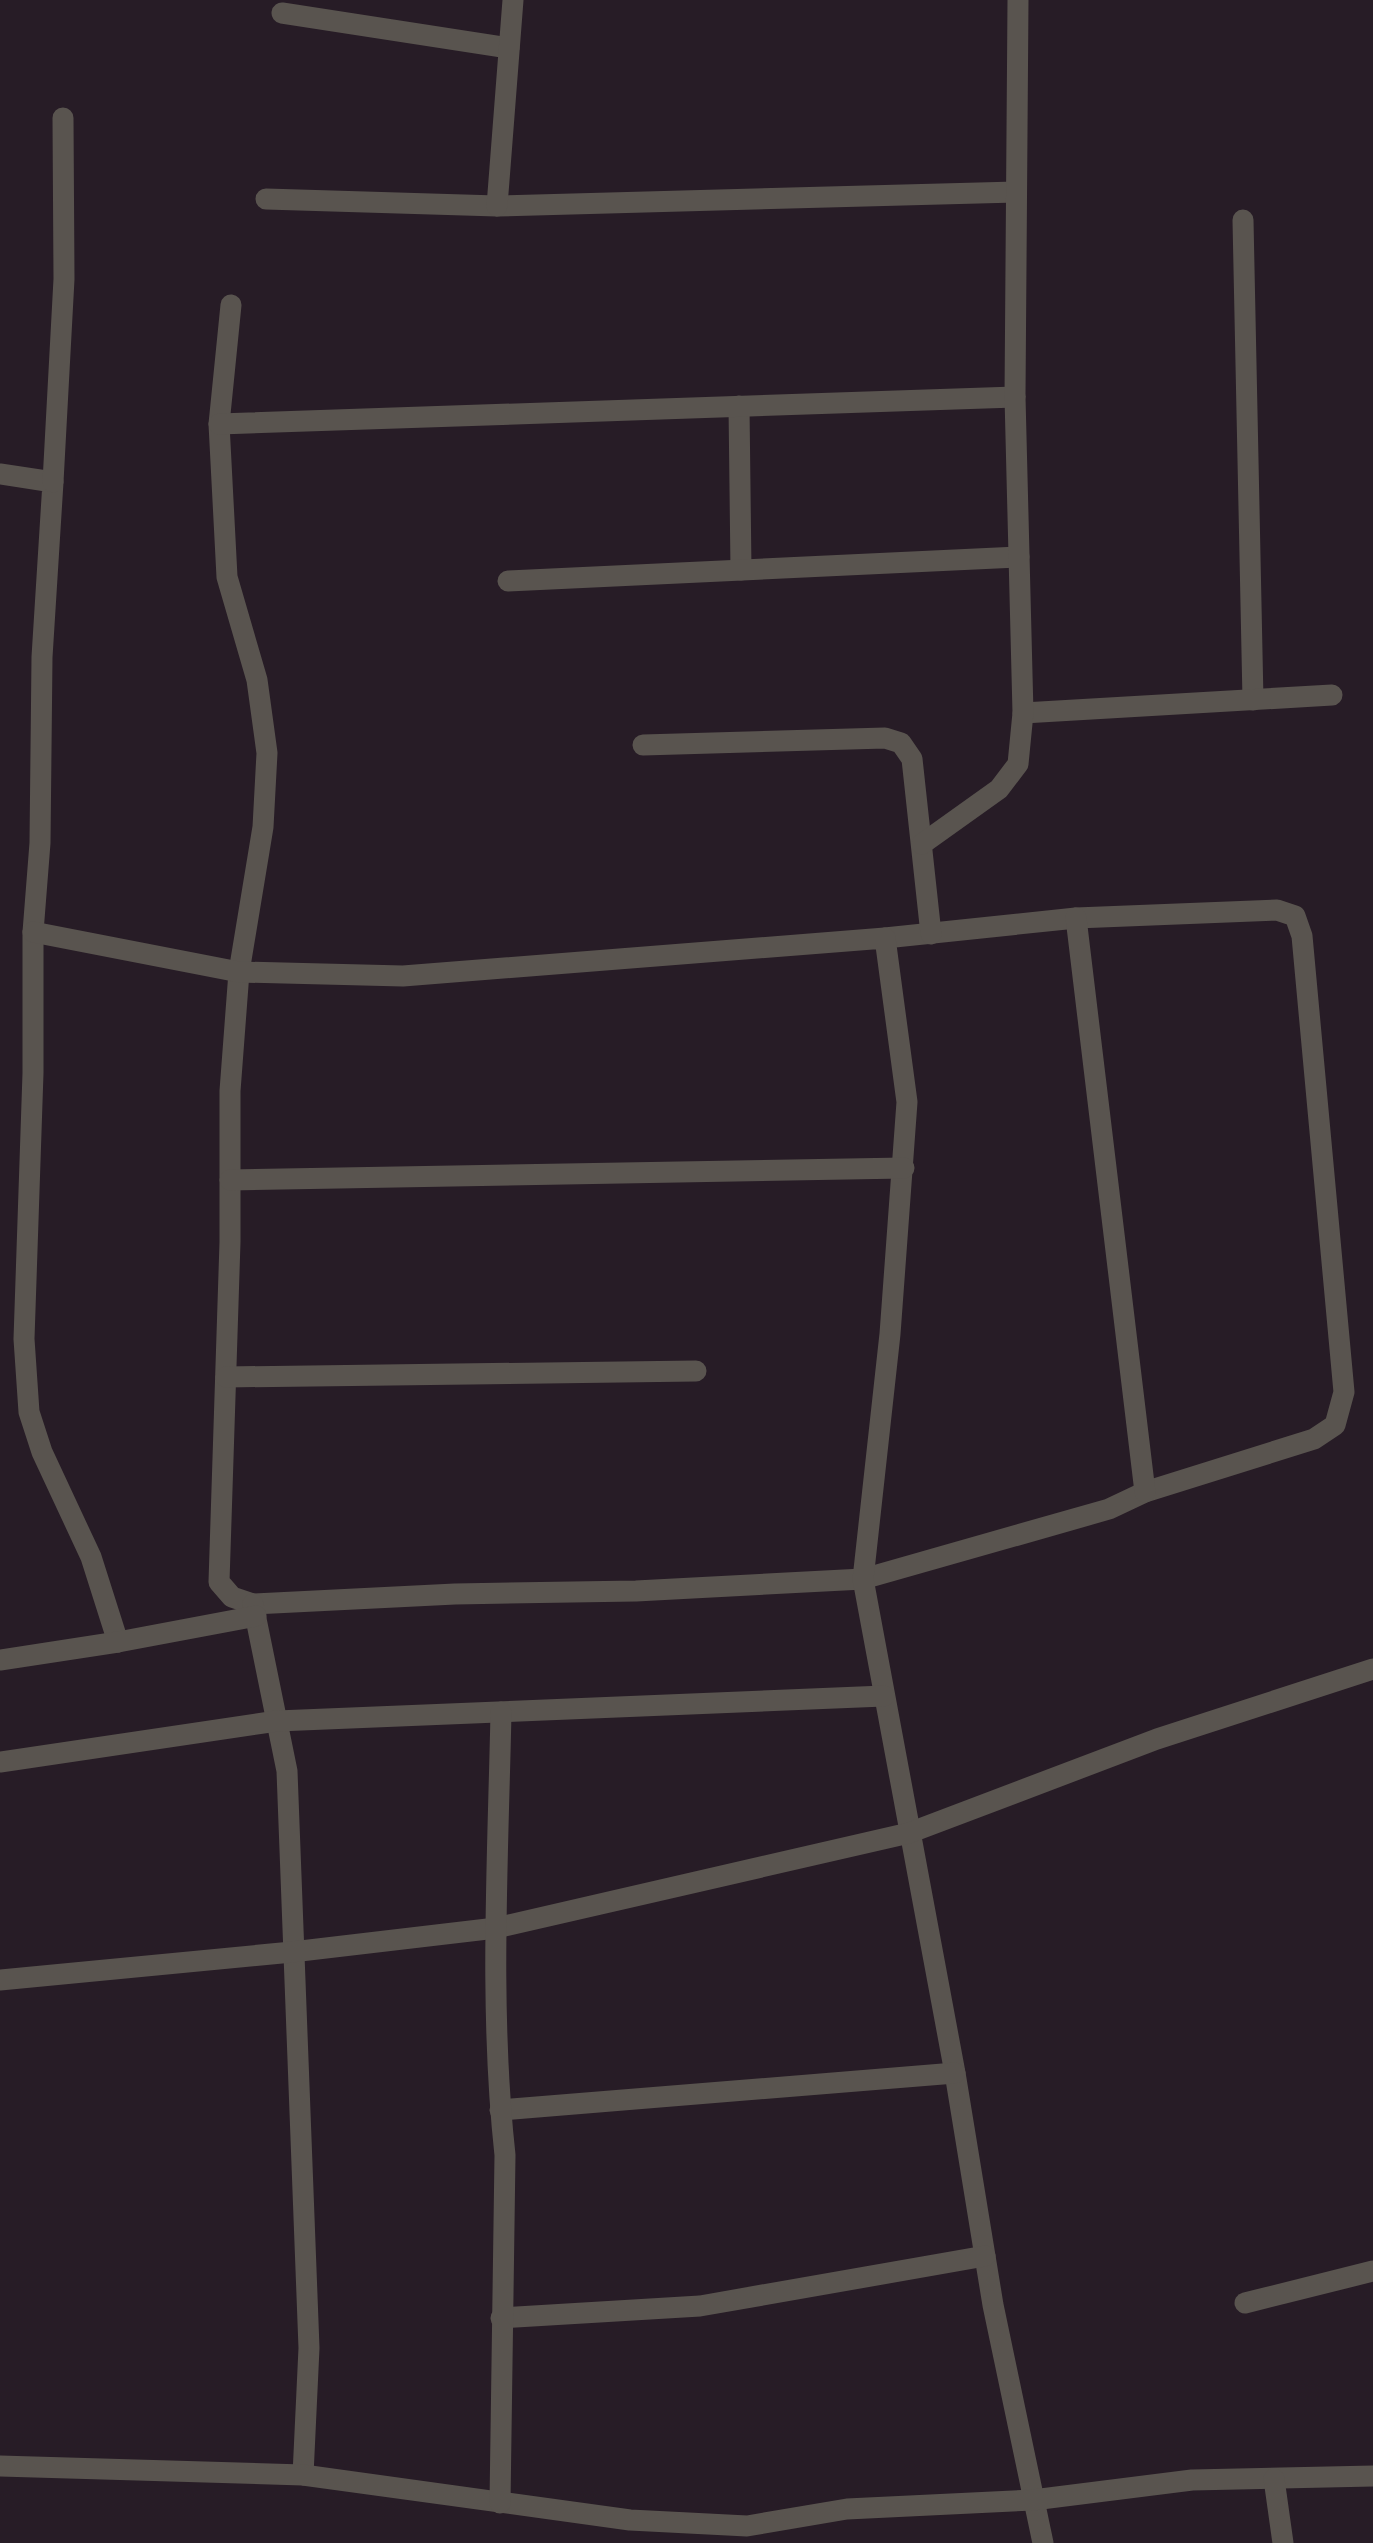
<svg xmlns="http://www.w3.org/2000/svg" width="1373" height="2543" font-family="Arial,sans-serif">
  <rect width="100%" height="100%" fill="#271c26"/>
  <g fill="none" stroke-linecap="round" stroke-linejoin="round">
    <g stroke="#59544f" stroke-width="21">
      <path d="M282,13L509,48"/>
      <path d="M266,199L497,206L1016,192"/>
      <path d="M497,206L513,0"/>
      <path d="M1243,220L1253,700"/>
      <path d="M231,305L219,424L227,577L257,680L267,753L263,827L239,972L230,1091V1242L219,1582L232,1597L253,1604L455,1594L636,1591L863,1579L1109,1509L1145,1492L1314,1439L1335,1425L1344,1392L1302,936L1295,916L1277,910L1076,918L885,938"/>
      <path d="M739,406L741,570"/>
      <path d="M219,424L1015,397"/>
      <path d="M0,474L53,482L42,657L40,843L33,932V1073L24,1339L29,1412L42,1452L91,1557L118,1642"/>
      <path d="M53,482L64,279L63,118"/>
      <path d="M508,581L1019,557"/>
      <path d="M1023,713L1332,695"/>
      <path d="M643,745L885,738L901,743L912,759L931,934"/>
      <path d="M922,844L999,789L1018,764L1023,713L1015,397L1018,0"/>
      <path d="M1076,918L1145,1492"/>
      <path d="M33,932L239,972L403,976L885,938L907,1102L890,1334L863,1579L955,2073L993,2305L1043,2543"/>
      <path d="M230,1180L904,1168"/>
      <path d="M226,1377L696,1371"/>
      <path d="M253,1604L287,1771L309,2348L303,2475"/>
      <path d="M0,1660L118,1642L256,1616"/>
      <path d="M0,1762L277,1721L884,1696"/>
      <path d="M0,1980L292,1952L496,1928L909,1833L1157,1739L1373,1669"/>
      <path d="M500,2110L955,2073"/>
      <path d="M1245,2303L1373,2271"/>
      <path d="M501,2318L700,2306L985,2256"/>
      <path d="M0,2466L303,2475L630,2520L747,2526L847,2509L1033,2500L1192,2480L1373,2476"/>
      <path d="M1274,2479L1283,2543"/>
      <path d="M500,2503L505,2155C489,2009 498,1859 501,1712"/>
    </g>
  </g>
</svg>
